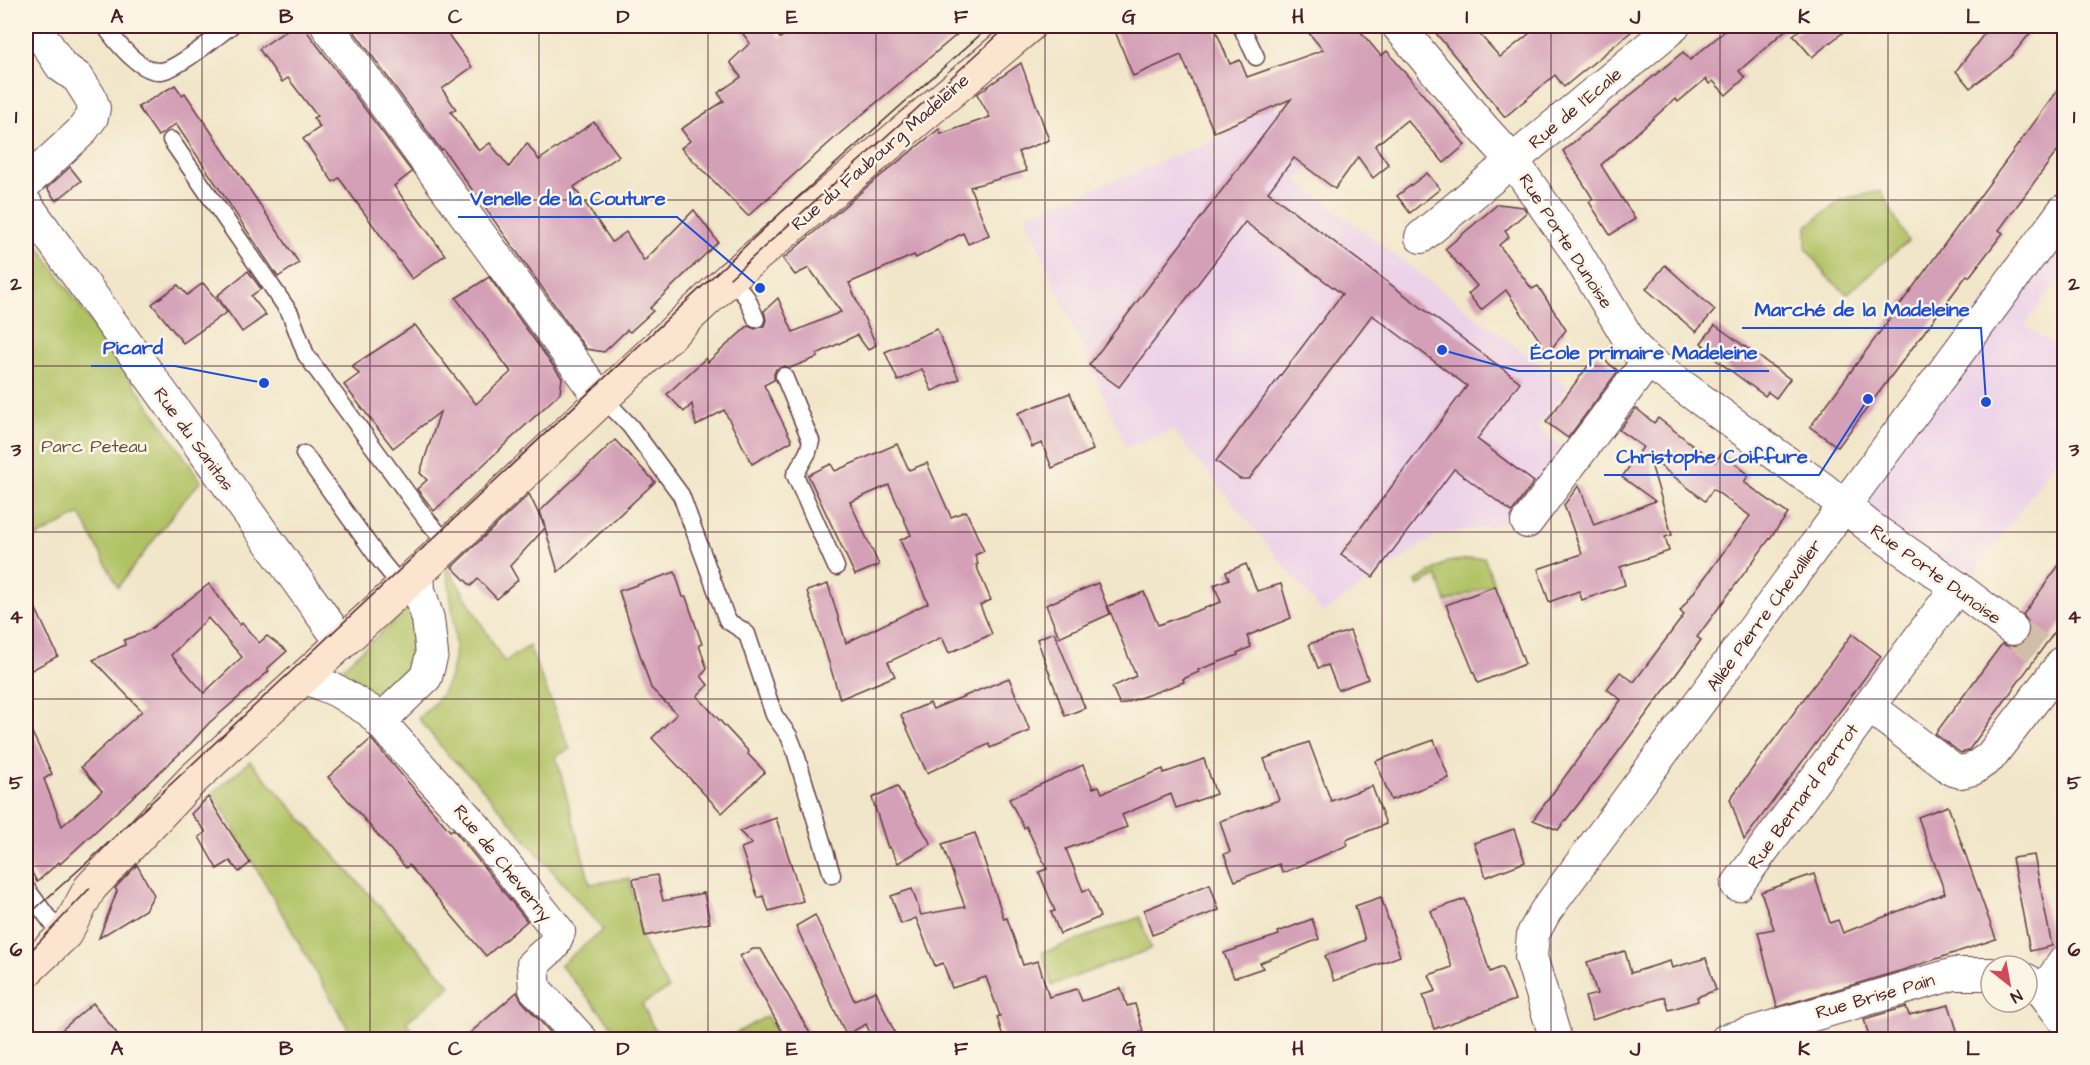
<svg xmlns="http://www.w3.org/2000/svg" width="2090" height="1065" font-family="'Architects Daughter',sans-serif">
  <rect width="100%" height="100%" fill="#fcf5e5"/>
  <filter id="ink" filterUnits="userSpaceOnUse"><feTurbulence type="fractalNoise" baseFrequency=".0167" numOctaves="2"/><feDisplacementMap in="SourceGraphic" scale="12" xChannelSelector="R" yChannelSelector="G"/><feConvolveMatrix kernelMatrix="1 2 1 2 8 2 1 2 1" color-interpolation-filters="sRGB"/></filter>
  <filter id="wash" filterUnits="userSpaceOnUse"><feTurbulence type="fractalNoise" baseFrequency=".008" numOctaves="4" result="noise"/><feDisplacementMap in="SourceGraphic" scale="24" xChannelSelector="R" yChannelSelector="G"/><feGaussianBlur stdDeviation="1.35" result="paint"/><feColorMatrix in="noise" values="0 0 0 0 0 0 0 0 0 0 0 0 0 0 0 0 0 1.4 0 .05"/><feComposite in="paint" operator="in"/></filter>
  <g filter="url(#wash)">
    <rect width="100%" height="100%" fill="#f1e6c9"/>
    <g fill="#ecd1e9">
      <path d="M1272,106L1328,145L1297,181L1568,386L1537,428L1563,448L1502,524L1435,536L1323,613L1173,430L1126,447L1025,216L1212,141Z"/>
      <path d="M2064,195V272L2025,325L2064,353V450L1967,583L1841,490Z"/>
    </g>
    <g fill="#b1c265" stroke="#7e7048" stroke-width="1.5">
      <path d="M1881,191L1908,241L1847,294L1827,277L1806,248L1807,226L1843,199Z"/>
      <path d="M26,228L201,481L181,504L118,587L80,514L26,542Z"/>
      <path d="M1484,557L1494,584L1446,602L1437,576L1418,586L1416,581L1447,562Z"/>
      <path d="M449,569L504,662L529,646L570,749L556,756L590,884L629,878L643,942L668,989L642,1004L659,1039H623L560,965L603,930L475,780L448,755L418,718C425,712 433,706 438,699C465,661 453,620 448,577L446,572Z"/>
      <path d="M413,604L422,660L378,703L331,678Z"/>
      <path d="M250,761L451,986L406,1022L420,1039H354L213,793Z"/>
      <path d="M1140,917L1151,949L1052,985L1042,953Z"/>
      <path d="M767,1016L780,1039H725Z"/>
    </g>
    <g id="blocks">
      <g fill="#d4a0b7" fill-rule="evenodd">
        <path d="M293,26H303L412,172L394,186L445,255L412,279L339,178L333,182L303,139L320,127L313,118L317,116L288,78L282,82L259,49Z"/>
        <path d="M359,26H442L472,67L442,89L456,109L451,112L479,151L490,143L509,167L527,143L539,160L594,122L619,156L574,187L612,242L626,232L644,261L694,210L718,242L650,308L653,311L630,332L627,330L604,352L586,349L443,149L441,150L353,30Z"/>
        <path d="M737,26H771L780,38L799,26H967L838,135L748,216L681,148L690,141L681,129L724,101L718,93L741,77L730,62L750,43Z"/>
        <path d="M1113,26H1214L1230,64L1240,60L1247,77L1323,50L1303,26H1356L1381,56L1387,51L1465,145L1444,163L1407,120L1375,146L1389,165L1373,178L1358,157L1335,189L1294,158L1268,192L1520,382L1477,439L1534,482L1512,512L1454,469L1373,577L1341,554L1467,386L1372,315L1249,479H1240L1216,461L1342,294L1245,222L1119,387L1089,365L1291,99L1214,132L1181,55L1133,76Z"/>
        <path d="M1430,26H1472L1500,57L1539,26H1638L1564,87L1555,75L1505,117Z"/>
        <path d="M1731,26H1790L1739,71L1745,78L1726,95L1713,81L1709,84L1706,79L1678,102L1675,99L1601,165L1635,219L1610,235L1589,202L1593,199L1563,151L1683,52L1690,60Z"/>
        <path d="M1805,26H1851L1812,57L1793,35Z"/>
        <path d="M1990,26H2036L2010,58L1970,88L1956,71Z"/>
        <path d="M1021,63L1049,140L1018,152L1027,171L970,187L989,235L968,244L963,233L916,258L914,255L849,283L876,345L868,350L857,335L817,354L818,357L790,368L785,366L776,369L774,374V380L764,385L792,441L752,464L724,410L696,426L692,404L684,412L667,394L706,358L708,362L748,326L755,329L764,326L766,320L764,311L778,298L793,332L841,312L809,268L795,275L783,259L868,186L939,129L941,134L990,117L977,94Z"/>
        <path d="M2064,82V142L1999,230L2003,233L1969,277L1967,275L1838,447L1810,427Z"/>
        <path d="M175,85L182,95L185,93L299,263L278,277L176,124L158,136L138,107Z"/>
        <path d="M70,167L81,181L56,201L47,188Z"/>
        <path d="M1427,173L1440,189L1410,213L1397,196Z"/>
        <path d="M1498,204L1523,207L1527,212L1505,231L1509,237L1499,245L1532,289L1538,286L1566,330L1548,353L1506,290L1481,310L1468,294L1477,286L1445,249Z"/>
        <path d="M1665,265L1715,310L1696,332L1646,289Z"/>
        <path d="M248,271L261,289L251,296L266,315L242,332L217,296Z"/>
        <path d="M489,277L562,378L560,393L434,511L417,489L427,480L420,473L440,412L393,448L344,385L359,374L352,366L415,325L476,404L511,372L456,298Z"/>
        <path d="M203,283L227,312L183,343L152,304L178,285L187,295Z"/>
        <path d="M1715,325L1790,379L1776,398L1768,392L1765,396L1707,353L1709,350L1701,343Z"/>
        <path d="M937,329L959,379L932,391L922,369L898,381L885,352Z"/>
        <path d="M1597,354L1618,371L1568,438L1546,422Z"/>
        <path d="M1070,393L1093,450L1052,468L1042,443L1032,447L1018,413Z"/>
        <path d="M1636,408L1654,423L1658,418L1715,462L1722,453L1749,475L1744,482L1788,514L1697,637L1701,640L1680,669L1602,774L1558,830L1533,820L1621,700L1607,689L1620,672L1634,682L1684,615L1680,611L1750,516L1713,489L1705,501L1649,457L1672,535L1665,537L1669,551L1620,567L1625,585L1582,600L1579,591L1549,602L1538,569L1582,554L1564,505L1579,485L1594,525L1655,501L1622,477L1643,447L1619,430Z"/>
        <path d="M615,440L655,482L558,572L545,528L510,566L518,580L497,599L478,579L471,586L452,567L529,494L545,527L540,511Z"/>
        <path d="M897,444L909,470L927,463L951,517L966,511L984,551L975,555L978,564L976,565L991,600L980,605L992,634L949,653L942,637L888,662L895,676L840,699L807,591L828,584L846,643L928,603L900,540L911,535L889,485L850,502L879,565L855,575L808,475L831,464L835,471Z"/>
        <path d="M2064,558V619L1982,732L1968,751L1961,753L1935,734L2002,644L2010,647L2018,646L2027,639L2030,631L2029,623L2023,615Z"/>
        <path d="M1246,564L1257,591L1281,584L1291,618L1247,636L1251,647L1237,653L1238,655L1198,670L1199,672L1183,679L1184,682L1120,705L1112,687L1136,676L1108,606L1144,592L1158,625L1221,602L1214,585L1229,579L1226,572Z"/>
        <path d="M675,572L683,597H686L702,644L699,645L707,669L701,676L708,685L697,696L749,752L748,754L765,772L722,813L652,738L677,714L651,688L619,591Z"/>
        <path d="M1098,583L1110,614L1059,637L1046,605Z"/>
        <path d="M209,584L240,625L242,623L259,643L267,636L287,651L267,669L269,671L209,723L190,744L60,864L59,862L37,882L26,861V720L52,774L44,779L62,826L102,791L81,767L142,711L93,660L125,645L124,640L148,631ZM208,618L242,657L204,693L171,655Z"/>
        <path d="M1495,586L1525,664L1478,683L1446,605Z"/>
        <path d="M26,588L58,656L26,673Z"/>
        <path d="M1350,631L1368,679L1338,690L1328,665L1318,668L1309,644Z"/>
        <path d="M1054,632L1085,708L1065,716L1037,639Z"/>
        <path d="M1852,634L1881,656L1744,840L1730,799Z"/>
        <path d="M1009,678L1030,731L990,748L989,744L927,773L901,715L930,703L933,709Z"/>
        <path d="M371,739L450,831L453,829L463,841L527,921L486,956L409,865L406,868L328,777Z"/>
        <path d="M1434,740L1449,778L1391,800L1376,761Z"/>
        <path d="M1309,742L1331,801L1372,786L1386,824L1346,840L1348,845L1283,873L1279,864L1235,881L1224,854L1230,852L1220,821L1279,800L1264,759Z"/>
        <path d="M1204,759L1216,794L1176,808L1171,794L1122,815L1127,827L1066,849L1083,891L1089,889L1100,917L1060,934L1051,912L1055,911L1039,872L1047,869L1026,826L1024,828L1009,799L1083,765L1093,788L1099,786L1102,793L1163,769L1164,773Z"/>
        <path d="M897,786L931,844L898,863L890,847L888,848L872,798Z"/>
        <path d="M208,797L250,863L239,872L230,861L217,869L199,837L206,832L191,814Z"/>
        <path d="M1948,806L1996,939L1903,970L1777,1007L1758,932L1774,929L1761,892L1814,874L1830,923L1838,920L1843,933L1945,893L1918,817Z"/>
        <path d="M776,818L803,901L769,911L763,896L758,898L741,848L752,844L739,831Z"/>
        <path d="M1514,829L1525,862L1486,877L1474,843Z"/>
        <path d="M975,833L1004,919L1007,918L1023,965L1038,961L1049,997L1077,989L1082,1001L1121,988L1127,1006L1135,1004L1143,1031L1126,1040H1004L997,1017L1000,1016L986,977L952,988L943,963L935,966L916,918L901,924L891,896L912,889L921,915L965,907L942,844Z"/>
        <path d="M2034,855L2052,946L2030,951L2012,858Z"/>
        <path d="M137,865L154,895L145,910L99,938L117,891L115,888Z"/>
        <path d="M657,875L663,901L704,893L710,923L645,936L633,879Z"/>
        <path d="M1210,884L1219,910L1152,935L1144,910Z"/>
        <path d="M1381,897L1400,956L1334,981L1325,956L1365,940L1355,906Z"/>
        <path d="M1465,899L1490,972L1502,967L1515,1000L1434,1029L1423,995L1436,991L1429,975L1452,967L1431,911Z"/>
        <path d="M815,915L854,1000L876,991L898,1040H873L866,1024L846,1035L796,926Z"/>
        <path d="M1312,919L1319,939L1260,963L1263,968L1234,978L1224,953L1279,935L1278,932Z"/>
        <path d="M753,949H761L814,1040H787L740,956Z"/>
        <path d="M1625,951L1631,973L1670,961L1672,968L1706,958L1716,990L1697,997L1698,1001L1669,1010L1665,997L1592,1020L1585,997L1597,994L1587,962Z"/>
        <path d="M517,992L522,1001L557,1040H462Z"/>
        <path d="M93,1003L122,1040H50Z"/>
        <path d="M1949,1005L1960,1040H1870L1864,1019L1906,1007L1909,1015Z"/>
      </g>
    </g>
  </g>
  <g filter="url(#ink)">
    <use href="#blocks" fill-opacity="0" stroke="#633d43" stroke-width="1.5"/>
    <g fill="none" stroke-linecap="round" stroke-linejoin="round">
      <path stroke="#d0bea9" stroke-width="32" stroke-dasharray="32 16" stroke-linecap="butt" d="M2012,629L2041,651"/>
      <defs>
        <g id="lane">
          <path d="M105,26C115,41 140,73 161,71C177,70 217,36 231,26"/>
          <path d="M1241,26L1256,57"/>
          <path d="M171,140L290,313L306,355L426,519L448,545"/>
          <path d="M730,278L747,298L756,319"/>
          <path d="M784,376L811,441L808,452L795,475L836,567"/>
          <path d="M604,399L630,426L681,495L727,620C734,626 741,628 747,634L774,715L789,736L795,751L832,875"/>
          <path d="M304,454L379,559L402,587"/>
          <path d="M26,888L55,927L65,934"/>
        </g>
        <g id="street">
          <path d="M327,26L594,390L604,399"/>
          <path d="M1398,26L1483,128L1513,161L1573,247L1633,346L1648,361L1822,488L1870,527L1957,587L2012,629"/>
          <path d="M26,183L81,132L92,117L94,108L90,97L78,78L61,66L35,26"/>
          <path d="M26,204L342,643"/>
          <path d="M1421,237L1674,26"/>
          <path d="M1527,522L1648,361"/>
          <path d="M305,677L337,691L370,711L477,829L559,932L553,946L533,964L535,989L582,1040"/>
          <path d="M1869,706L1953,770L1961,772L1973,769L1990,757L2064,661"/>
          <path d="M380,721L426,677L432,654L428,619L419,590L418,572"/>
          <path d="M1737,885L1957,587"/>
          <path d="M2027,980L2043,992L2064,1020"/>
          <path d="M2043,992L2064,962"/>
          <path d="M1556,1040L1531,957L1533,934L1545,912L1867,475L2064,210"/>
          <path d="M1726,1040L1954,974H1991"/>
        </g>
        <path id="secondary" d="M26,971L65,934L90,888L191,781L448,545L730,278L1029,26"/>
      </defs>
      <use href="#lane" stroke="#633d43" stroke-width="19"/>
      <use href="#street" stroke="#633d43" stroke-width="34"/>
      <use href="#secondary" stroke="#633d43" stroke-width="35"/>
      <use href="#lane" stroke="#fff" stroke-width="16"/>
      <use href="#street" stroke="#fff" stroke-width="32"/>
      <use href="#secondary" stroke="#fbe5cf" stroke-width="33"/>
      <g stroke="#4a1f2b" stroke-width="1.5">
        <path d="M730,278L1008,26"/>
        <path d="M26,917L92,858L787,207L990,26"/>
        <path d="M26,956L90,888"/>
      </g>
    </g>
  </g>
  <path fill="none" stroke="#4a1f2b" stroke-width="1.5" stroke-opacity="0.55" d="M202,26V1040M370,26V1040M539,26V1040M708,26V1040M876,26V1040M1045,26V1040M1214,26V1040M1382,26V1040M1551,26V1040M1720,26V1040M1888,26V1040M26,200H2064M26,366H2064M26,532H2064M26,699H2064M26,866H2064"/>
  <g text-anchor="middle" stroke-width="5" stroke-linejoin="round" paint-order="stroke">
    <g font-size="18" fill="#4a1f2b" stroke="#fcf5e5">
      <text transform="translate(1575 108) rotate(-40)" y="6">Rue de l'Ecale</text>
      <text transform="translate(880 152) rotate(-41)" y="6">Rue du Faubourg Madeleine</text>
      <text transform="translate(1566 241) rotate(57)" y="6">Rue Porte Dunoise</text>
      <text transform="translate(194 439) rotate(54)" y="6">Rue du Sanitas</text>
      <text transform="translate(1936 574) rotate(36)" y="6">Rue Porte Dunoise</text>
      <text transform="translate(1764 615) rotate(-54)" y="6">Allée Pierre Chevallier</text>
      <text transform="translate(1803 796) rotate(-54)" y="6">Rue Bernard Perrot</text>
      <text transform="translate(503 863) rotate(51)" y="6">Rue de Cheverny</text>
      <text transform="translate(1875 996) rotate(-16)" y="6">Rue Brise Pain</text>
    </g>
    <g font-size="18" fill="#69503c" stroke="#fcf5e5">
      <text x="94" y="452">Parc Peteau</text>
    </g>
  </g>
  <path fill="none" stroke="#1d4ed8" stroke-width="2" d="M760 288L677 217H458M1986 402L1981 328H1742M264 383L175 366H91M1442 350L1518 371H1769M1868 399L1819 475H1604"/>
  <g fill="#1d4ed8" stroke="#fcf5e5" stroke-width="2">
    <circle cx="760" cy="288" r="6"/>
    <circle cx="1986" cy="402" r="6"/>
    <circle cx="264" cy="383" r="6"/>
    <circle cx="1442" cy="350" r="6"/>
    <circle cx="1868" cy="399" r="6"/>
  </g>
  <g font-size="20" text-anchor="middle" font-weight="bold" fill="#1d4ed8" stroke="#fcf5e5" stroke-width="5" stroke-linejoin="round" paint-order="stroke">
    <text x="568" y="205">Venelle de la Couture</text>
    <text x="1862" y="316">Marché de la Madeleine</text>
    <text x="133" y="354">Picard</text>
    <text x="1644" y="359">École primaire Madeleine</text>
    <text x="1712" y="463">Christophe Coiffure</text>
  </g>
  <rect width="2090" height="1065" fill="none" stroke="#fcf5e5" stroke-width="66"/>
  <g transform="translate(2009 984) rotate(149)"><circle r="28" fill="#fcf5e5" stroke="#b59f9b" stroke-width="1.5"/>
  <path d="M0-4.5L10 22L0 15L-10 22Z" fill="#d1495b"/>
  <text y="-9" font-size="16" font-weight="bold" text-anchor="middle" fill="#4a1f2b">N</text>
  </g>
  <rect x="33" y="33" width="2024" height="999" fill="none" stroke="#4a1f2b" stroke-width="2"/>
  <g font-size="20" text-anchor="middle" font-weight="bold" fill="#4a1f2b">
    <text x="117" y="23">A</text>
    <text x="286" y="23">B</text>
    <text x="455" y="23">C</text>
    <text x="623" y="23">D</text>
    <text x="792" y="23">E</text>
    <text x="961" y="23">F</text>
    <text x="1129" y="23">G</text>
    <text x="1298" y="23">H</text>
    <text x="1467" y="23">I</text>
    <text x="1635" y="23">J</text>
    <text x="1804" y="23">K</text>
    <text x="1973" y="23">L</text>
    <text x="16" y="123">1</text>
    <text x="2074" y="123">1</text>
    <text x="16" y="290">2</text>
    <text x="2074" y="290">2</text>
    <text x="16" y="456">3</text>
    <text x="2074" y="456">3</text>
    <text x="16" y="623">4</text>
    <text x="2074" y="623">4</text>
    <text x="16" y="789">5</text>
    <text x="2074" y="789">5</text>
    <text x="16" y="956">6</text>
    <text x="2074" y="956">6</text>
    <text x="117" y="1055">A</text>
    <text x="286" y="1055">B</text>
    <text x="455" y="1055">C</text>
    <text x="623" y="1055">D</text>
    <text x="792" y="1055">E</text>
    <text x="961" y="1055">F</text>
    <text x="1129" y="1055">G</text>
    <text x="1298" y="1055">H</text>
    <text x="1467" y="1055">I</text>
    <text x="1635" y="1055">J</text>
    <text x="1804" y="1055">K</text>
    <text x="1973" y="1055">L</text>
  </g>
</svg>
